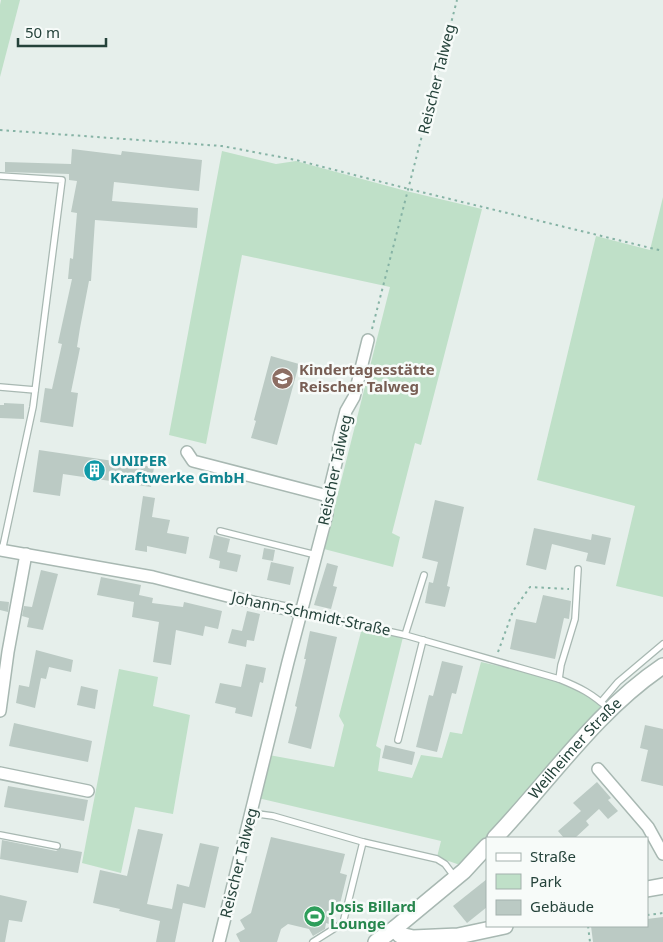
<svg xmlns="http://www.w3.org/2000/svg" width="663" height="942" font-family="'Noto Sans',sans-serif">
  <rect width="100%" height="100%" fill="#e6efeb"/>
  <g fill="#bfe0c8">
    <path d="M1,0H20L0,77V5Z"/>
    <path d="M222,151L276,164L296,161L406,191L482,209L421,445L415,443L392,533L400,537L393,567L324,549L390,287L242,255L206,444L169,435Z"/>
    <path d="M663,197V597L616,586L635,506L537,480L596,236L650,250Z"/>
    <path d="M362,628L403,637L376,746L381,749L378,771L412,778L421,755L442,758L450,732L462,734L481,662L573,683L606,707L500,823L460,865L437,857L441,841L258,798L269,755L334,767L344,725L339,716Z"/>
    <path d="M119,669L158,677L153,706L190,715L173,814L135,807L121,873L82,863Z"/>
  </g>
  <g fill="#bbcac4">
    <path d="M72,149L121,155L122,151L202,160L199,191L114,182L112,201L198,208L197,228L95,220L91,281H89L80,328L77,347L80,348L71,392L78,393L73,427L40,422L45,388L52,389L62,344L58,343L72,279H68L70,258L73,259L77,213L71,212L77,181L69,180V174L5,172V162L71,164Z"/>
    <path d="M271,356L299,364L277,445L251,438L256,421L254,420Z"/>
    <path d="M4,403L24,404V419L0,418V405H4Z"/>
    <path d="M39,450L154,467L151,487L63,474L60,496L33,492Z"/>
    <path d="M143,496L155,498L152,517L170,520L167,533L189,537L186,554L147,546V552L135,550Z"/>
    <path d="M435,500L464,507L447,586L450,587L445,607L425,603L429,582L433,583L438,562L422,558Z"/>
    <path d="M534,528L591,540L592,534L611,538L605,565L586,561L588,553L552,544L546,570L526,565Z"/>
    <path d="M214,535L230,539L227,552L241,555L237,572L219,568L220,561L209,558Z"/>
    <path d="M264,548L275,550L273,561L262,559Z"/>
    <path d="M271,562L294,567L290,585L267,580Z"/>
    <path d="M327,563L338,566L333,586L337,587L331,609L314,605Z"/>
    <path d="M41,570L58,574L43,630L27,627L29,618L22,616L24,606L32,607Z"/>
    <path d="M101,577L141,585L139,595L153,598L152,603L183,607L184,602L222,611L218,629L205,626L203,636L176,630L171,665L153,662L159,622L132,617L134,602L97,595Z"/>
    <path d="M543,595L571,601L569,619L564,618L555,659L510,649L516,619L536,623Z"/>
    <path d="M0,601L9,602L8,612L0,610Z"/>
    <path d="M247,611L260,614L254,641L247,640L246,647L228,643L232,629L242,631Z"/>
    <path d="M310,631L337,637L311,749L288,743L297,707L295,706L306,659H304Z"/>
    <path d="M36,650L73,660L71,672L49,667L46,679L41,678L35,708L16,703L19,685L29,687Z"/>
    <path d="M442,661L463,666L456,694L452,693L437,752L416,747L429,695L433,696Z"/>
    <path d="M246,664L266,668L263,683L260,682L252,717L235,713L236,708L215,703L220,683L241,687Z"/>
    <path d="M81,686L98,690L95,709L77,705Z"/>
    <path d="M14,723L92,741L88,762L9,746Z"/>
    <path d="M645,725L663,729V786L641,781L648,750L640,748Z"/>
    <path d="M385,745L415,752L412,765L382,758Z"/>
    <path d="M597,782L611,798L608,800L618,811L608,819L599,809L586,821L589,825L575,838H564L558,831L581,811L573,803Z"/>
    <path d="M8,786L88,800L84,821L4,807Z"/>
    <path d="M138,829L163,834L147,904L172,909L177,884L189,887L200,843L219,847L205,908L183,903L175,942H156L160,921L119,911L120,909L93,903L100,870L127,876Z"/>
    <path d="M271,837L345,854L340,873L347,875L339,908L336,907L332,925L326,923L325,929L313,936L309,929L288,924L281,929L277,942H240L236,934L245,929L240,920L251,913Z"/>
    <path d="M2,840L56,851L61,848L82,852L78,873L0,859Z"/>
    <path d="M487,879V907L467,923L453,906Z"/>
    <path d="M0,895L27,901L22,922L9,920L5,942H0Z"/>
    <path d="M663,917V942H593L591,926H647V919Z"/>
  </g>
  <g fill="none" stroke-linecap="round" stroke-linejoin="round">
    <defs>
      <g id="service">
        <path d="M0,176L62,180L33,407L2,551"/>
        <path d="M0,387L35,390"/>
        <path d="M220,531L316,555"/>
        <path d="M301,612L405,635L559,679C581,688 591,693 609,709"/>
        <path d="M405,635L424,575"/>
        <path d="M559,679L561,665L575,619L578,569"/>
        <path d="M601,702L618,682L663,644"/>
        <path d="M398,740L423,640"/>
        <path d="M251,813L273,816L363,842"/>
        <path d="M0,835L57,846"/>
        <path d="M313,942L343,923L363,842L437,859L445,864L454,876"/>
      </g>
      <g id="minor">
        <path d="M187,452L193,461L328,496"/>
        <path d="M0,550L153,577L243,600L301,612"/>
        <path d="M0,711L8,652L26,554"/>
        <path d="M598,769L648,827L663,854"/>
        <path d="M0,773L88,791"/>
        <path d="M219,942L288,662L327,514L328,496L338,455L339,438L346,411L354,397L368,340"/>
      </g>
      <g id="tertiary">
        <path id="s1" d="M495,838C550,780 596,711 663,666"/>
        <path d="M647,889L663,886"/>
        <path d="M394,929L400,935L413,938L458,936L505,926"/>
        <path d="M376,942L394,929L464,871L487,846"/>
      </g>
    </defs>
    <use href="#service" stroke="#a8b8b2" stroke-width="8"/>
    <use href="#minor" stroke="#a8b8b2" stroke-width="14"/>
    <use href="#tertiary" stroke="#a8b8b2" stroke-width="18"/>
    <g stroke="#86b3a5" stroke-width="2" stroke-dasharray="2.5 4" stroke-linecap="butt">
      <path d="M0,130L222,146L296,160L409,189L663,251"/>
      <path d="M372,329L457,0"/>
      <path d="M498,652L513,611L530,587L569,589"/>
      <path d="M647,915L663,913"/>
      <path d="M588,926L590,942"/>
    </g>
    <use href="#service" stroke="#fff" stroke-width="5.5"/>
    <use href="#minor" stroke="#fff" stroke-width="11"/>
    <use href="#tertiary" stroke="#fff" stroke-width="15"/>
  </g>
  <defs>
    <symbol id="school-disc" viewBox="-11 -11 22 22"><circle r="9.5" fill="#8d6e63" stroke="#f7fbf9"/><path d="M0-5L7-2L0 1L-7-2ZM-4 1L0 2.5L4 1V4Q0 6-4 4Z" fill="#fff"/></symbol>
    <symbol id="building-disc" viewBox="-11 -11 22 22"><circle r="9.5" fill="#0f9aa8" stroke="#f7fbf9"/><path d="M-4-6H4V6H1V3H-1V6H-4ZM-2.5-4.3h1.7v1.8h-1.7ZM.8-4.3h1.7v1.8H.8ZM-2.5-1h1.7V.8h-1.7ZM.8-1h1.7V.8H.8Z" fill="#fff"/></symbol>
    <symbol id="stadium-disc" viewBox="-11 -11 22 22"><circle r="9.5" fill="#2e9e5b" stroke="#f7fbf9"/><path d="M0-5a6.5 5 0 1 0 0 10a6.5 5 0 1 0 0-10ZM-3.5-1.8h7v3.6h-7Z" fill="#fff"/></symbol>
  </defs>
  <g fill-rule="evenodd">
    <use href="#school-disc" x="270" y="366" width="25" height="25"/>
    <use href="#building-disc" x="82" y="458" width="25" height="25"/>
    <use href="#stadium-disc" x="302" y="904" width="25" height="25"/>
  </g>
  <g text-anchor="middle" stroke-width="5" stroke-linejoin="round" paint-order="stroke">
    <g font-size="15" fill="#24423a" stroke="#f7fbf9">
      <text transform="translate(437 79) rotate(-76)" y="5">Reischer Talweg</text>
      <text transform="translate(335 470) rotate(-78)" y="5">Reischer Talweg</text>
      <text transform="translate(311 614) rotate(12)" y="5">Johann-Schmidt-Straße</text>
      <text dy="5" stroke="none"><textPath href="#s1" startOffset="120">Weilheimer Straße</textPath></text>
      <text transform="translate(239 863) rotate(-76)" y="5">Reischer Talweg</text>
    </g>
    <g font-size="15" font-weight="bold" fill="#785e54" stroke="#f7fbf9" text-anchor="start">
      <text x="299" y="375">Kindertagesstätte<tspan x="299" dy="17">Reischer Talweg</tspan></text>
    </g>
    <g font-size="15" font-weight="bold" fill="#0d838f" stroke="#f7fbf9" text-anchor="start">
      <text x="110" y="466">UNIPER<tspan x="110" dy="17">Kraftwerke GmbH</tspan></text>
    </g>
    <g font-size="15" font-weight="bold" fill="#27864d" stroke="#f7fbf9" text-anchor="start">
      <text x="330" y="912">Josis Billard<tspan x="330" dy="17">Lounge</tspan></text>
    </g>
  </g>
  <rect x="486" y="837" width="162" height="90" fill="#f7fbf9" stroke="#a3b1ad"/>
  <rect x="496" y="853" width="25" height="8" fill="#ffffff" stroke="#a3b1ad"/>
  <text x="530" y="862" font-size="15" fill="#24423a">Straße</text>
  <rect x="496" y="874" width="25" height="15" fill="#bfe0c8" stroke="#a3b1ad"/>
  <text x="530" y="887" font-size="15" fill="#24423a">Park</text>
  <rect x="496" y="900" width="25" height="15" fill="#bbcac4" stroke="#a3b1ad"/>
  <text x="530" y="912" font-size="15" fill="#24423a">Gebäude</text>
  <path d="M18 38v8h88v-8" fill="none" stroke="#24423a" stroke-width="2.5"/>
  <text x="25" y="38" font-size="15" fill="#24423a" stroke="#f7fbf9" stroke-width="4" paint-order="stroke">50 m</text>
</svg>
